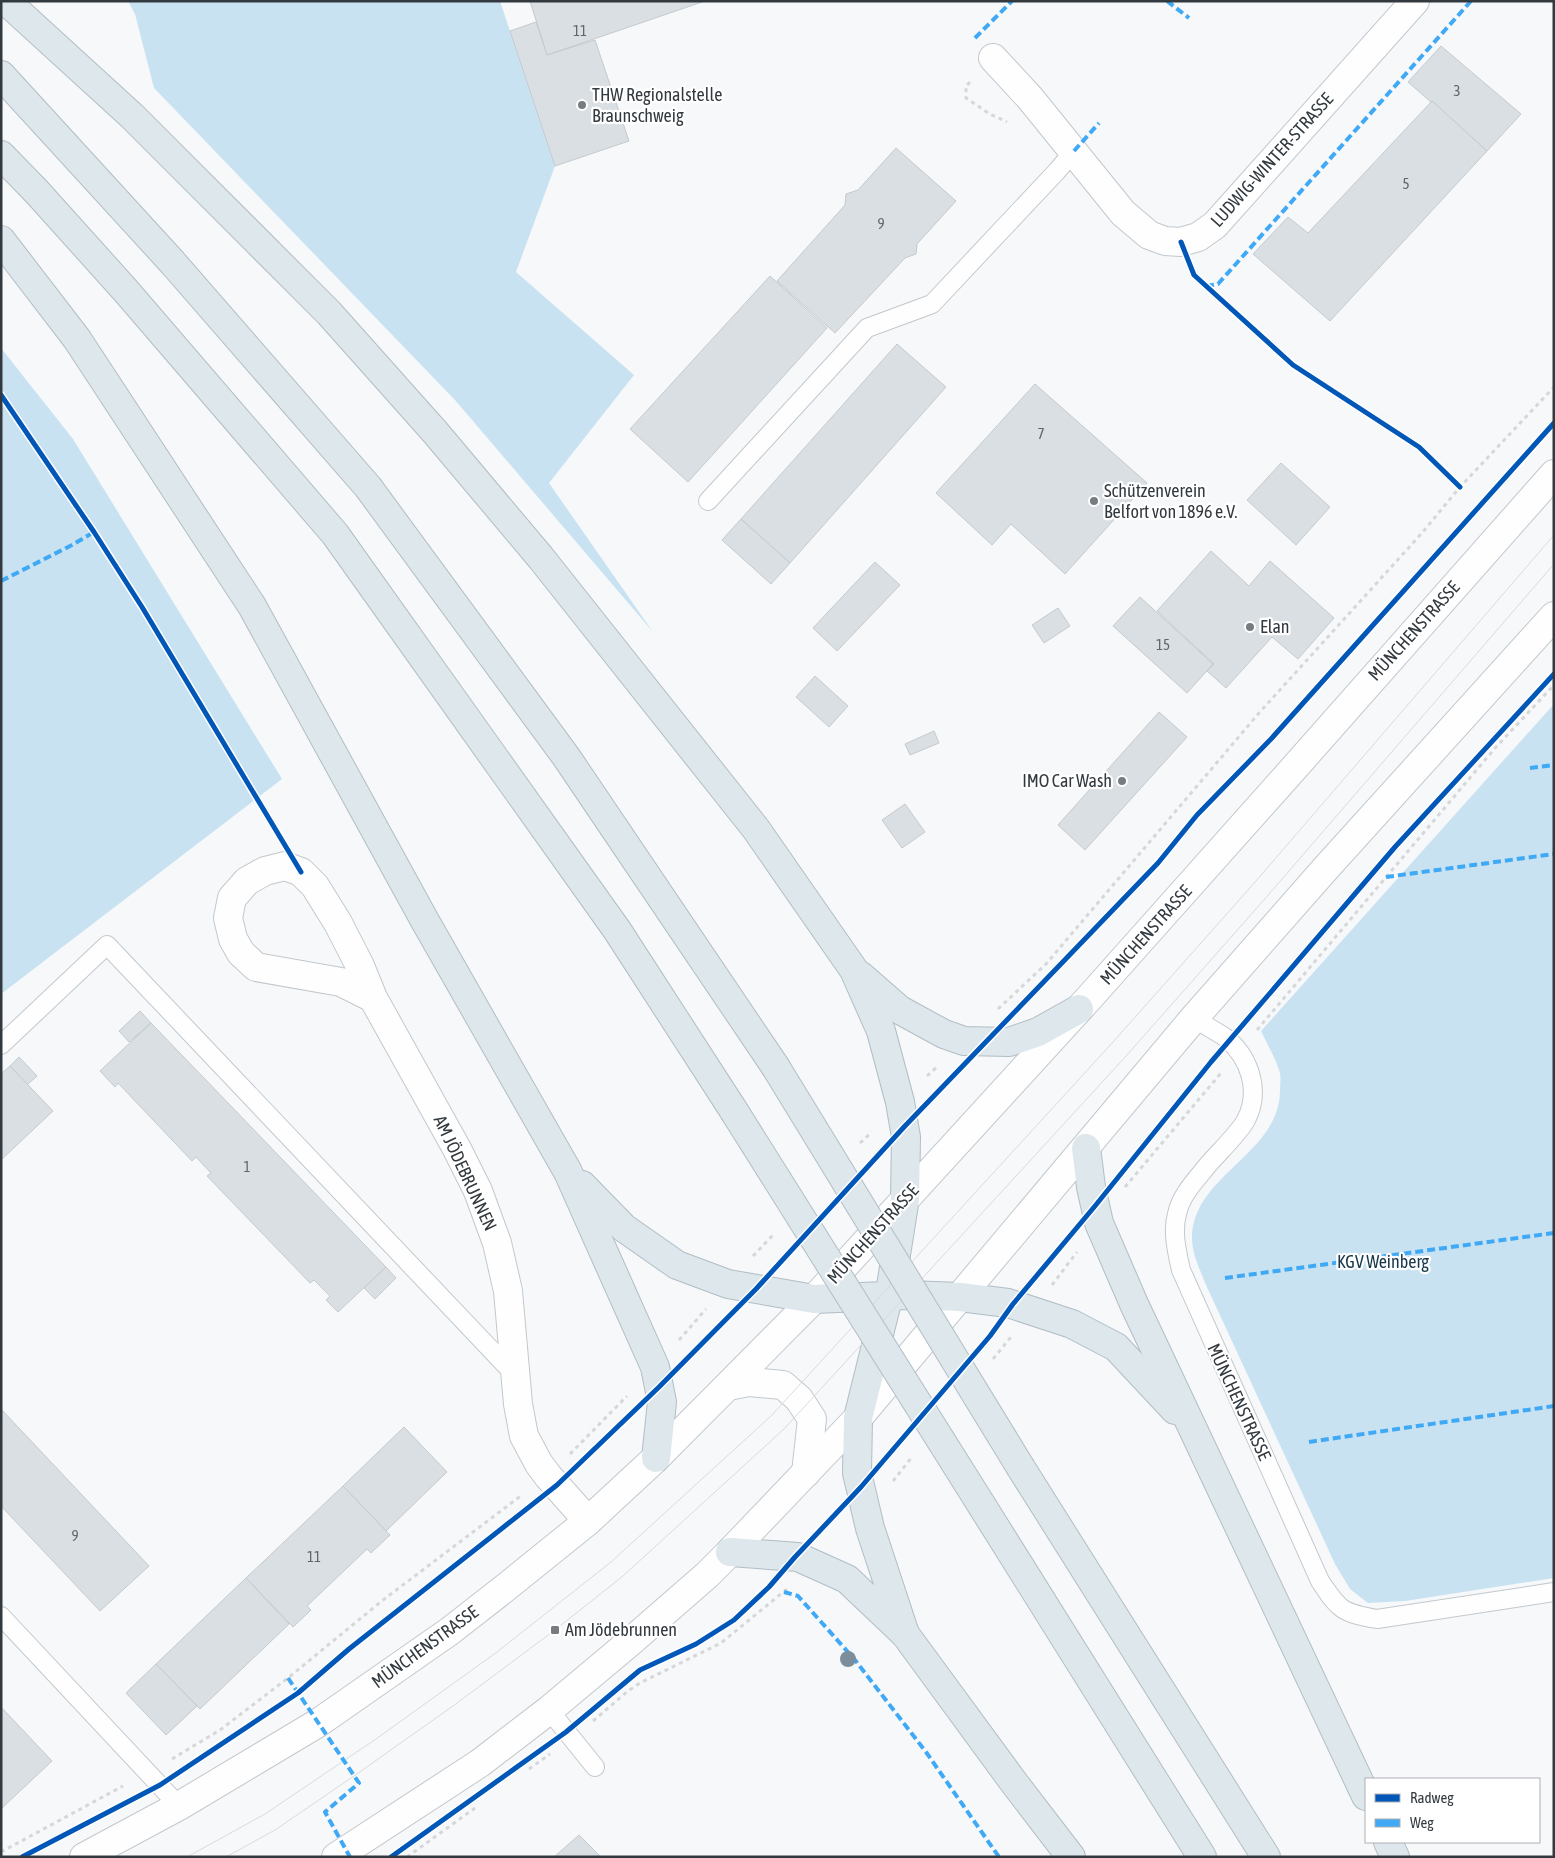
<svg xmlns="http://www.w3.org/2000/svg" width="1555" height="1858" font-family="'Asap Condensed',sans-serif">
  <rect width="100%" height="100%" fill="#f6f8fa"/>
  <g fill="#c9e2f2">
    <path d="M128,1H500L555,166L516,272L634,375L549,483L653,632L455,400L154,88L135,14Z"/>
    <path d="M1,348L73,439L282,779L1,994Z"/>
    <path d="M1554,704V1578L1405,1601L1368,1603L1350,1589L1335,1564L1206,1285C1200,1270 1192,1254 1192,1238C1193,1175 1278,1155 1280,1092C1280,1086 1281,1078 1280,1073C1276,1059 1267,1044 1261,1031Z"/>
  </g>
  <g fill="#d9dfe3" stroke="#c5cacd">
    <path d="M530,1H705L547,55Z"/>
    <path d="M536,22L547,55L595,40L629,141L555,166L510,31Z"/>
    <path d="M1441,46L1521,114L1487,151L1408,82Z"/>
    <path d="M1432,101L1487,151L1330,321L1253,254L1288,217L1308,233Z"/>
    <path d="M896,148L956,201L917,244L916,254L905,258L835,333L777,281L845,205L846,194L858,190Z"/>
    <path d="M770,276L827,328L688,482L630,429Z"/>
    <path d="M897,344L946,387L790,563L741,519Z"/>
    <path d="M1035,384L1147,483L1065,574L1011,524L992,545L936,493Z"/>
    <path d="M1281,463L1330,507L1296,545L1247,500Z"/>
    <path d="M741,519L790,563L771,584L722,540Z"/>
    <path d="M1211,551L1249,586L1270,561L1334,618L1298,659L1272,637L1226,688L1207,671L1214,664L1157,611Z"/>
    <path d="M875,562L900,585L837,651L813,628Z"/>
    <path d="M1140,597L1213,664L1187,693L1113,626Z"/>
    <path d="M1058,608L1070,626L1044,643L1032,625Z"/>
    <path d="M815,676L848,706L829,727L796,697Z"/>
    <path d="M1159,712L1187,737L1085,850L1058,825Z"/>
    <path d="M934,731L939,743L910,755L905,744Z"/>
    <path d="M905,804L925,832L902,848L882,820Z"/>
    <path d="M140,1011L151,1023L129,1042L119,1031Z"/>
    <path d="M151,1023L386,1267L338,1312L326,1300L330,1296L314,1280L310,1283L207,1176L211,1173L196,1157L192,1161L118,1083L115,1087L100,1071Z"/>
    <path d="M19,1057L37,1076L27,1085L10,1066Z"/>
    <path d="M10,1066L53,1111L1,1160V1074Z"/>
    <path d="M386,1267L396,1278L375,1299L364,1288Z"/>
    <path d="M1,1409L149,1566L100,1611L1,1506Z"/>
    <path d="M404,1427L447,1472L386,1531L343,1486Z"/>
    <path d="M343,1486L390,1535L371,1553L367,1549L307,1606L311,1610L293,1627L246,1578Z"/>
    <path d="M246,1578L289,1624L200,1709L156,1664Z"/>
    <path d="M156,1664L197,1706L166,1735L126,1693Z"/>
    <path d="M1,1707L52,1761L2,1808L1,1807Z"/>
    <path d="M579,1835L601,1857H554Z"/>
  </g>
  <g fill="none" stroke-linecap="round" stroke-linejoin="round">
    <defs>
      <g id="service">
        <path d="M708,501L867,328L932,304L1057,171L1074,151"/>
        <path d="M1194,1018C1204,1025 1216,1031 1226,1038C1250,1058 1261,1091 1246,1120C1240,1132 1217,1154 1207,1166C1195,1181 1181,1195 1177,1214C1172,1232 1177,1252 1181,1270L1320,1581C1339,1610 1342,1613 1377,1619L1554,1592"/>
        <path d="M1,1045L107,945L516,1376"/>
        <path d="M1,1616L179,1806"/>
        <path d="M549,1710L595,1767"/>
      </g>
      <g id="minor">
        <path d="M993,58L1030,98L1123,213L1149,235L1165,241L1181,242L1198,237L1215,225L1415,1"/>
        <path d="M373,998L360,966L338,923L315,886L301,872L285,866L265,871L247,881L232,898L228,918L233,939L241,953L256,967L341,982L373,998L457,1149L478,1191L497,1243L508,1291L518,1404L524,1436L539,1464L548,1476L588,1521"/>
      </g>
      <g id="secondary">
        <path d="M728,1386L749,1382L783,1385L799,1399L812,1419L806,1473"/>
        <path d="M84,1857L179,1806L318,1723L450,1631L505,1588L588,1521L656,1458L814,1299L1090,997L1287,776L1554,474"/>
        <path d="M336,1857L480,1763L549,1710L629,1643L707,1575L730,1552L858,1418L1194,1018L1326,868L1554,616"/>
      </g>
      <g id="motorway">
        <path d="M6,1L132,116L329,313L435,432L541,558L756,829L854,970L881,1031L900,1102L906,1137L905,1198L891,1286L858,1418L857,1473L870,1528L905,1634"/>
        <path d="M1,75L173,263L368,487L567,758L775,1066"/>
        <path d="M1,155L37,192L126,291L335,534L617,930L734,1111"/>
        <path d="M1,240L77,339L252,606L425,921L568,1172L655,1367L662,1402L656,1458"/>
        <path d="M861,976L900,1010L944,1034L964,1041L1009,1042L1038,1032L1079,1009"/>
        <path d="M1086,1148L1091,1187L1099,1223L1134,1304L1366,1796"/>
        <path d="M582,1185L624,1228L677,1265L728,1284L814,1299L908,1295L960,1297L1008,1303L1072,1324L1116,1347L1175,1410"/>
        <path d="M1021,1468L1266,1857"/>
        <path d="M984,1509L1202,1857"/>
        <path d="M730,1552L798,1557L847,1579L905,1634L1015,1784L1071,1857"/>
        <path d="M1388,1842L1395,1857"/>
      </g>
    </defs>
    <use href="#service" stroke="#c3c8cc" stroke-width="20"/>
    <use href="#minor" stroke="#c3c8cc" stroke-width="30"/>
    <use href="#secondary" stroke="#c3c8cc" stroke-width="30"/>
    <use href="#motorway" stroke="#b2bdc5" stroke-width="30"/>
    <g stroke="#d6d7d8" stroke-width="3" stroke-dasharray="4 4" stroke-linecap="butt">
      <path d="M970,82L966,86V98L988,113L1007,122"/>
      <path d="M1193,273L1293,365L1419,447L1460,487"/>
      <path d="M998,1009L1046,964L1259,713L1422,533L1460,487L1554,387"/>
      <path d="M1257,1030L1496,747L1554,685"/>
      <path d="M927,1076L937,1067"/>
      <path d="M860,1143L872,1132"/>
      <path d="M1125,1187L1221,1073"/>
      <path d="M753,1256L773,1235"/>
      <path d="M1052,1285L1077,1252"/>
      <path d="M679,1340L706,1309"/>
      <path d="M993,1359L1011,1337"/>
      <path d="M570,1454L627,1396"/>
      <path d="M893,1481L912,1457"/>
      <path d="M593,1721L628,1691L640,1683L721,1643L787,1589"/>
      <path d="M172,1759L220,1730L288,1678L383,1600L522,1495"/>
      <path d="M529,1769L550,1754"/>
      <path d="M1,1852L123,1786"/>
      <path d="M407,1857L475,1808"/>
    </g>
    <use href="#service" stroke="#fefefe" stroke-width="18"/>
    <use href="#minor" stroke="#fefefe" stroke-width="28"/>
    <use href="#secondary" stroke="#fefefe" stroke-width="28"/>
    <use href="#motorway" stroke="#dde7ec" stroke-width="28"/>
    <g stroke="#d9dadb" stroke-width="1">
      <path d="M187,1857L265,1814L376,1739L497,1652L611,1562L771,1416L1113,1042L1256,881L1554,535"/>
      <path d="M226,1857L275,1830L354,1776L453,1706L555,1630L623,1576L784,1429L1127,1055L1270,893L1554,564"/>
    </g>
    <defs>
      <g id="motorway-bridge">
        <path d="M775,1066L1021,1468"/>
        <path d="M734,1111L984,1509"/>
      </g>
    </defs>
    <use href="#motorway-bridge" stroke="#b2bdc5" stroke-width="30" stroke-linecap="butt"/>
    <use href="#motorway-bridge" stroke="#dde7ec" stroke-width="28"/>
    <g stroke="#3fa9f5" stroke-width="4" stroke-dasharray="8 4" stroke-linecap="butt">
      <path d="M1167,1L1189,18"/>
      <path d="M975,38L1012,1"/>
      <path d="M1074,151L1099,123"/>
      <path d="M1206,286L1218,284L1471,1"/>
      <path d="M1,581L72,545L94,532"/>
      <path d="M1530,768L1554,765"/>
      <path d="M1386,877L1554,854"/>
      <path d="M1225,1278L1554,1233"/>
      <path d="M1309,1442L1554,1406"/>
      <path d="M784,1592L798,1596L855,1660L926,1752L999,1857"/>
      <path d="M288,1678L359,1783L325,1812L350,1857"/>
    </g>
    <defs>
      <g id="cycleway">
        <path d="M1181,242L1194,275L1293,365L1419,447L1460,487"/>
        <path d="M1,395L94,532L142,607L301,872"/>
        <path d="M22,1857L160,1785L298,1693L349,1649L557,1485L659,1387L756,1289L904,1127L1158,863L1197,815L1271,739L1554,423"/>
        <path d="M391,1857L566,1732L640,1670L696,1644L734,1620L769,1587L795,1557L861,1487L990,1336L1013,1304L1095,1206L1211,1062L1395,847L1554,674"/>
      </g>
    </defs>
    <use href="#cycleway" stroke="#fff" stroke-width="8"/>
    <use href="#cycleway" stroke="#0057b8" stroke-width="5"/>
  </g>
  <circle fill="#7b8e99" cx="848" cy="1659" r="8"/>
  <g fill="#777c81" stroke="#fff" stroke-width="2">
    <circle cx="582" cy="105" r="5"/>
    <circle cx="1094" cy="501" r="5"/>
    <circle cx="1250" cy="627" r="5"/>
    <circle cx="1122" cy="781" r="5"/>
    <rect x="550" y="1625" width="10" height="10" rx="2.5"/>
  </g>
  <g text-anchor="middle" stroke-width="4.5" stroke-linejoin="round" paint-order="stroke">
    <g font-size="15" fill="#5e666b">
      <text x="580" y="36">11</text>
      <text x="1457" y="96">3</text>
      <text x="1406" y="189">5</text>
      <text x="881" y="229">9</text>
      <text x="1041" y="439">7</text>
      <text x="1163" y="650">15</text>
      <text x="247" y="1172">1</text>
      <text x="75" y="1541">9</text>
      <text x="314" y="1562">11</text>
    </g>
    <g font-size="18" fill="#323a40" stroke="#fff" text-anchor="start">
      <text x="592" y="101">THW Regionalstelle<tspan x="592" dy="21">Braunschweig</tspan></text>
      <text x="1104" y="497">Schützenverein<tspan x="1104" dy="21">Belfort von 1896 e.V.</tspan></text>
      <text x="1260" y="633">Elan</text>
      <text x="1112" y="787" text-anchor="end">IMO Car Wash</text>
      <text x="565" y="1636">Am Jödebrunnen</text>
    </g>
    <g font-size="18" fill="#323a40" stroke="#fff">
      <text transform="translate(1272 160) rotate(-48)" y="6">LUDWIG-WINTER-STRASSE</text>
      <text transform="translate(1414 631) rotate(-48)" y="6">MÜNCHENSTRASSE</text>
      <text transform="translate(1146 935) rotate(-48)" y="6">MÜNCHENSTRASSE</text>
      <text transform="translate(465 1173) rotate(65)" y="6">AM JÖDEBRUNNEN</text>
      <text transform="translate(873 1234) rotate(-48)" y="6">MÜNCHENSTRASSE</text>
      <text transform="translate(1239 1402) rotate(65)" y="6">MÜNCHENSTRASSE</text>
      <text transform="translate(425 1647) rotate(-36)" y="6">MÜNCHENSTRASSE</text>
    </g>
    <g font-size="18" fill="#17374a" stroke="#fff">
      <text x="1383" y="1268">KGV Weinberg</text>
    </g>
  </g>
  <rect width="1555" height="1858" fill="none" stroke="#323a40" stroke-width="5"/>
  <rect x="1365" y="1778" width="175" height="65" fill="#ffffff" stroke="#adb0b3"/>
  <rect x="1375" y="1794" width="25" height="8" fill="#0057b8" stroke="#adb0b3"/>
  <text x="1410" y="1803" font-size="15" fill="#323a40">Radweg</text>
  <rect x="1375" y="1819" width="25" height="8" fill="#3fa9f5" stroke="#adb0b3"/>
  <text x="1410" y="1828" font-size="15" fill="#323a40">Weg</text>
</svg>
